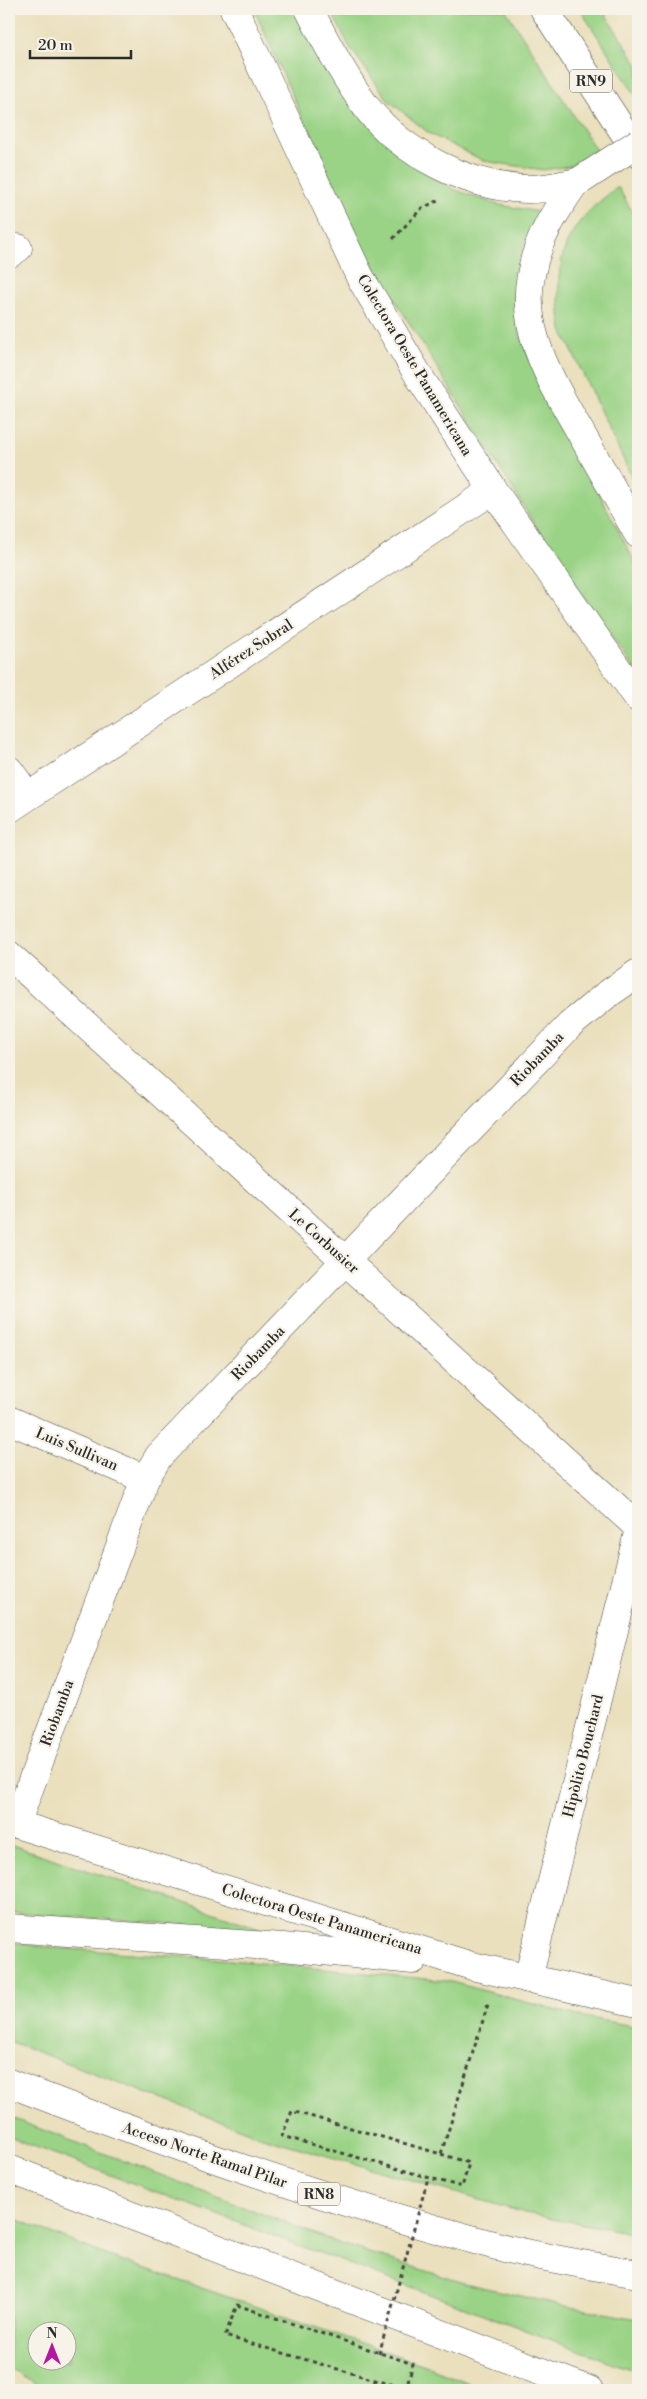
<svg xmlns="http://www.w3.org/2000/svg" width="647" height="2399" font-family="'Libre Bodoni',serif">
  <rect width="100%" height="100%" fill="#f7f3e8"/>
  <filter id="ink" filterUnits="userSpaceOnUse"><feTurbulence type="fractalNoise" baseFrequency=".02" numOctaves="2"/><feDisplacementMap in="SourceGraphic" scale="10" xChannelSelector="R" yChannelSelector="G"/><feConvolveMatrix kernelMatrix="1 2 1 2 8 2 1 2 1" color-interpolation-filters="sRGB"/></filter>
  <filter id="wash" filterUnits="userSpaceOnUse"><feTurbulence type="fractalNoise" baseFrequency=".0096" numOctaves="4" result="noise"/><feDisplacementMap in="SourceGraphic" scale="20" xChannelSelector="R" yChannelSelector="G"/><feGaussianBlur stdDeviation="1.12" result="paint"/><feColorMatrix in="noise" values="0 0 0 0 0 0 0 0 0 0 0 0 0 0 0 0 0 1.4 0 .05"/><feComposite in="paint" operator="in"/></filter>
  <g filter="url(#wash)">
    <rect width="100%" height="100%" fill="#eae0bd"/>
    <g fill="#9ad385" stroke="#627f58" fill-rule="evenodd">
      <path d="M254,9H297L413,163L453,189L495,204L539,212L524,243L516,283V323L531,363L638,568V674L557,560L355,236Z"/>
      <path d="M330,9H505L596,150L570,166L543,170L484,161L430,134L388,100L349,46Z"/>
      <path d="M580,9H602L638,65V99Z"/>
      <path d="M618,187L638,222V490L562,330C553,261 560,229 618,187Z"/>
      <path d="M9,1844L268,1931L9,1912Z"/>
      <path d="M9,1942L53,1948L220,1959L448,1981L574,2015L638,2027V2234L525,2213L262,2137L9,2041Z"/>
      <path d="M9,2117L341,2244L464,2283L570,2307L638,2319V2372L9,2137Z"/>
      <path d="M9,2216L106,2255L428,2366L482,2390H46L9,2369ZM38,2332H68V2362H38Z"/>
    </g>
  </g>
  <g filter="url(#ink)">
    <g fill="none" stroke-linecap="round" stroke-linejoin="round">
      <defs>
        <g id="minor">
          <path d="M234,9L360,277L420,378L493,490L638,698"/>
          <path d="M309,9C326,43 344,77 367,108C403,154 468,187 526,189C542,190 559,185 575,183L581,180"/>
          <path d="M575,183C555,212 537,239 531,275C527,295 529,319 535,339C544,370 562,400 578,428C598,463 618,499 638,534"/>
          <path d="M9,254L18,248"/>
          <path d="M9,770L28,796"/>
          <path d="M9,809L493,490"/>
          <path d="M9,955L638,1527"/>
          <path d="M9,1420L145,1479"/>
          <path d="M9,1822L472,1966L638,2003"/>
          <path d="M16,1824L145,1479L159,1456L570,1025L605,996L638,973"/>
          <path d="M9,1928L283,1947L413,1960"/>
          <path d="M528,1979L638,1533"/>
        </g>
        <g id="highway">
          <path d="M544,9L638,154"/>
          <path d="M9,2083C168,2145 329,2201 493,2245C541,2258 590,2265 638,2274"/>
          <path d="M9,2169L589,2390"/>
        </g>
      </defs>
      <use href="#minor" stroke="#484641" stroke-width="29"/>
      <use href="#highway" stroke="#484641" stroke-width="29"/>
      <g stroke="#484641" stroke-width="3" stroke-dasharray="4 4" stroke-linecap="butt">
        <path d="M393,239L422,208L440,200"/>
        <path d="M441,2154L469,2163L462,2187L282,2136L292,2111L441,2154L489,2001"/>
        <path d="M372,2390L375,2380L225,2336L237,2305L413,2364L406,2388L375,2380"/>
      </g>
      <use href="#minor" stroke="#fff" stroke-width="28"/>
      <use href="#highway" stroke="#fff" stroke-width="28"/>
      <defs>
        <path id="minor-bridge" d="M581,180L638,143"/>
      </defs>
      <use href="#minor-bridge" stroke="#484641" stroke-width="29" stroke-linecap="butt"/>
      <path stroke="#484641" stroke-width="3" stroke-dasharray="4 4" stroke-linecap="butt" d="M379,2354L428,2178"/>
      <use href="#minor-bridge" stroke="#fff" stroke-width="28"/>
    </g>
  </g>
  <g text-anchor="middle" stroke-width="4.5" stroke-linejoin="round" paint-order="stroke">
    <g fill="#f7f3e8" stroke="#686764" stroke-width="1">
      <rect x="570" y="69.5" width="42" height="23" rx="4"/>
      <rect x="298" y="2182.5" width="42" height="23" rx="4"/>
    </g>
    <g font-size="14" font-weight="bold" fill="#2b2b2b">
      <text x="591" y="86">RN9</text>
      <text x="319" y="2199">RN8</text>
    </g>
    <g font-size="15" fill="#2b2b2b" stroke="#f7f3e8">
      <text transform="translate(415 365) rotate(59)" y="5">Colectora Oeste Panamericana</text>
      <text transform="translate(251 649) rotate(-33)" y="5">Alférez Sobral</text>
      <text transform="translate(537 1059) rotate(-46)" y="5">Riobamba</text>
      <text transform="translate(324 1241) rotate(42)" y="5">Le Corbusier</text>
      <text transform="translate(258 1353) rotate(-46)" y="5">Riobamba</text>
      <text transform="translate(77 1449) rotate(23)" y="5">Luis Sullivan</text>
      <text transform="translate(57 1713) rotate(-70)" y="5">Riobamba</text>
      <text transform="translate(583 1756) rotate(-76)" y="5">Hipòlito Bouchard</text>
      <text transform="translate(322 1919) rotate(17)" y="5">Colectora Oeste Panamericana</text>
      <text transform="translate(205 2155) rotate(19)" y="5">Acceso Norte Ramal Pilar</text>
    </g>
  </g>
  <rect width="647" height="2399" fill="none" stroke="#f7f3e8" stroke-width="30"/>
  <g transform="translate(52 2346)"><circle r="24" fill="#f7f3e8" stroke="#a5a39c"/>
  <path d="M0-4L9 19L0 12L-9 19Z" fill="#b5179e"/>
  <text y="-8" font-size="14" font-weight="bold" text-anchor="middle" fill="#2b2b2b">N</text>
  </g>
  <path d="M30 50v8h101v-8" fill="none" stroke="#2b2b2b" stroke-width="2.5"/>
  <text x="38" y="50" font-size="15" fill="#2b2b2b" stroke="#f7f3e8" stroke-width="4" paint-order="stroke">20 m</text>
</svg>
